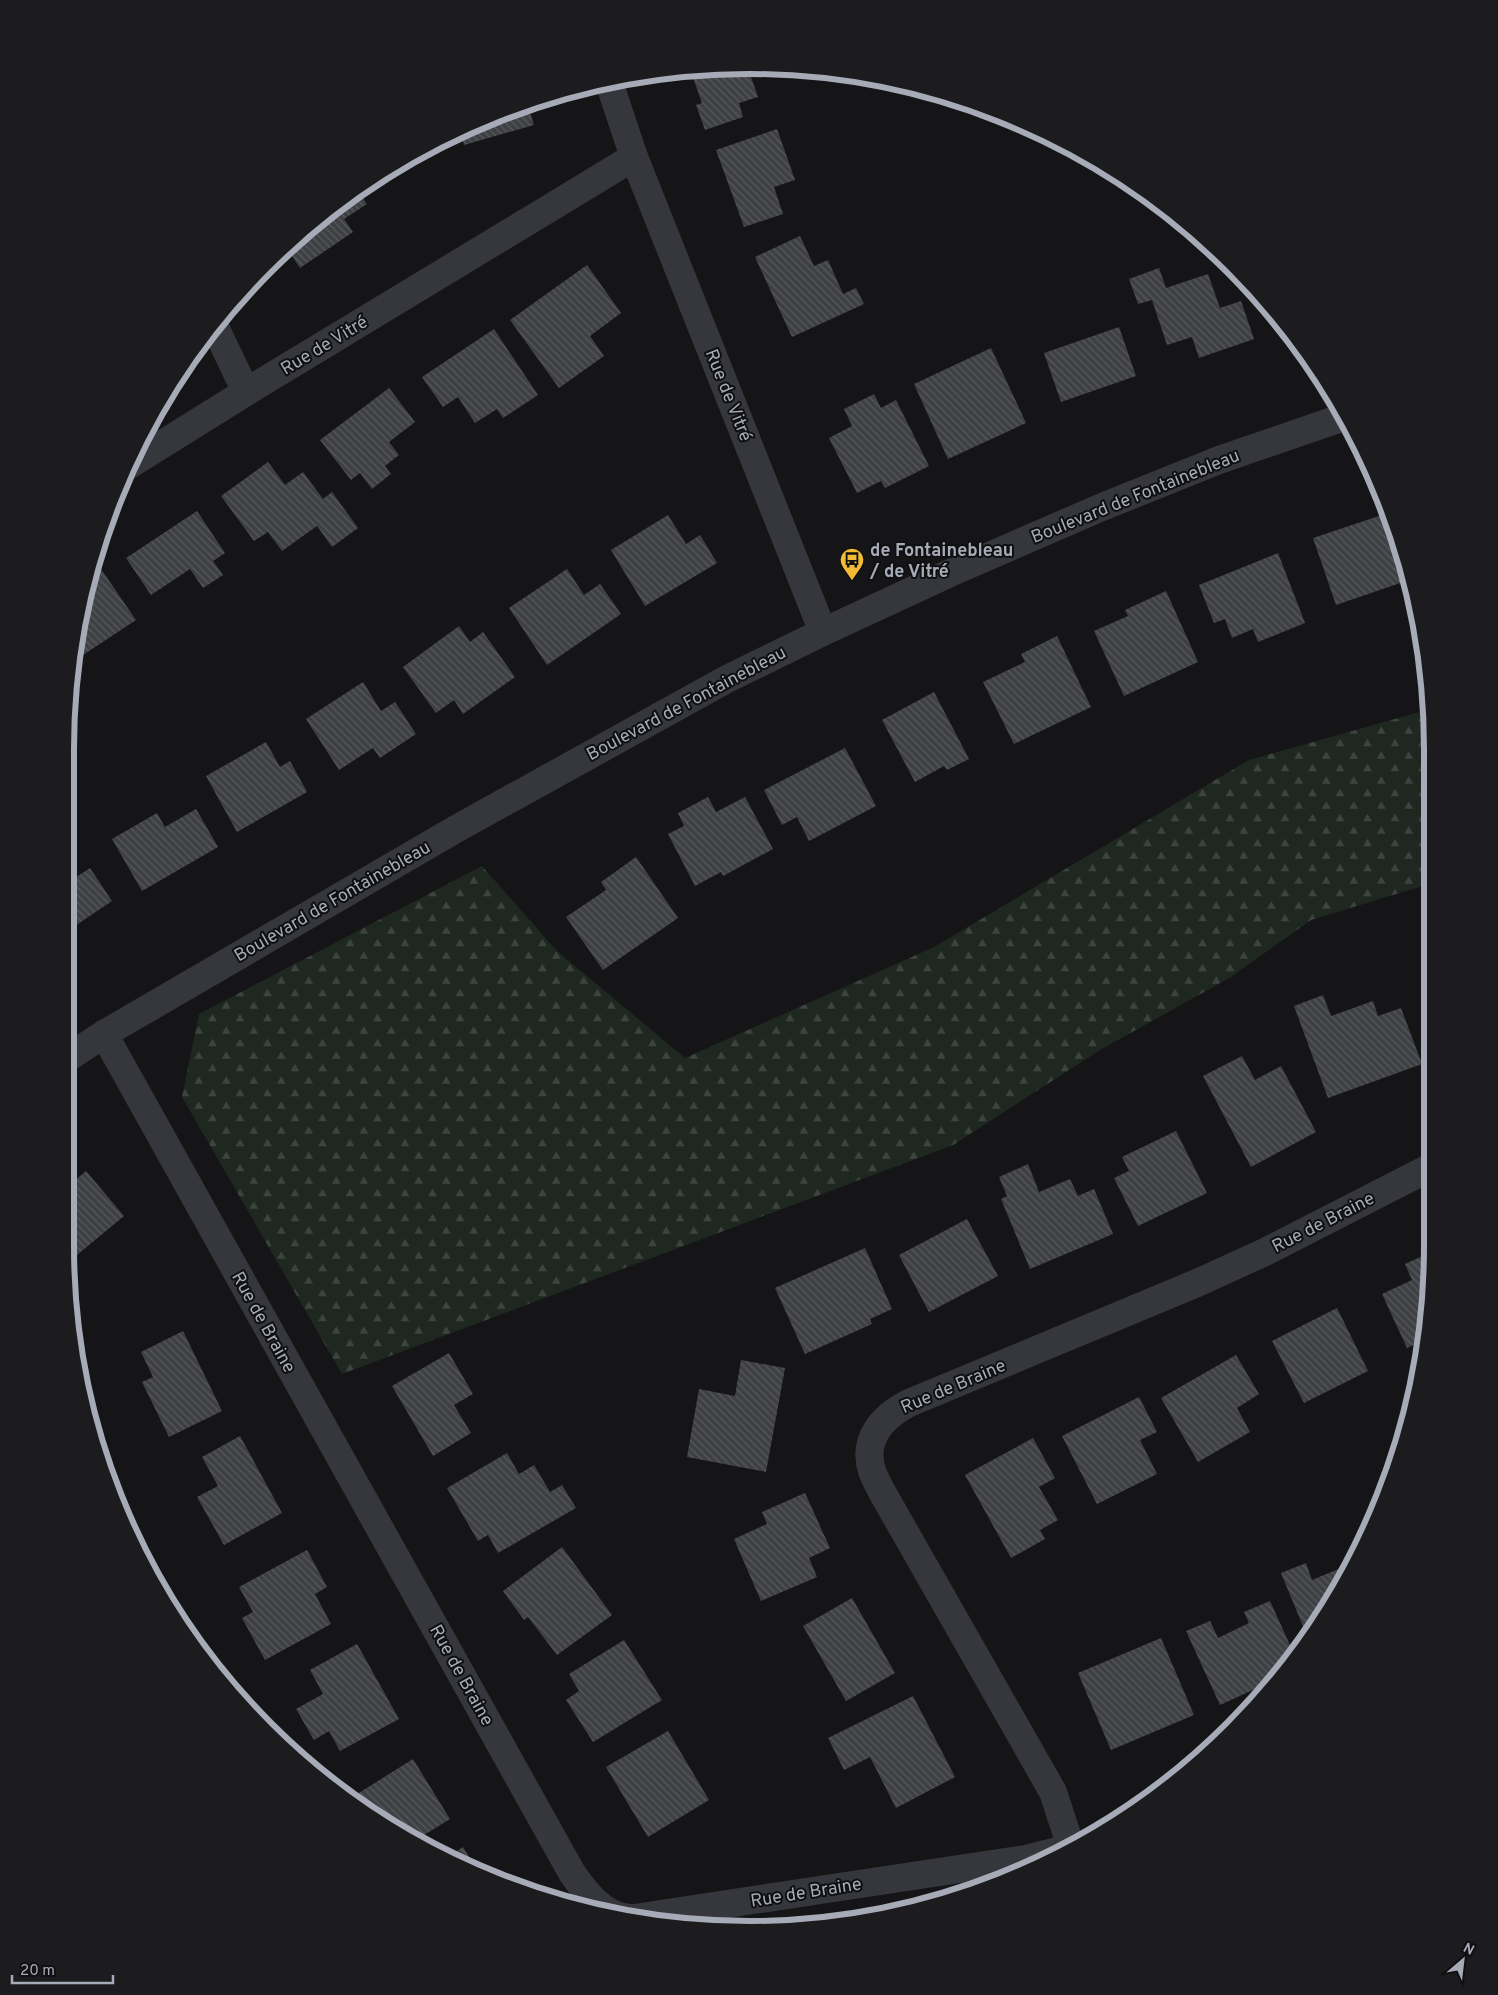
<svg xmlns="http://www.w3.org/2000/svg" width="1498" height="1995" font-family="Overpass,sans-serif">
  <defs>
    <pattern id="forest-firs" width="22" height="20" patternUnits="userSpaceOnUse" patternTransform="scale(1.25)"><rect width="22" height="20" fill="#1f2721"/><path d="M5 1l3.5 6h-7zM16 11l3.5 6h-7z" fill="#3d443f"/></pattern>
    <pattern id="building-back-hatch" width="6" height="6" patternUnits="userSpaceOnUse" patternTransform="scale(1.25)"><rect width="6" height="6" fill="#3f4044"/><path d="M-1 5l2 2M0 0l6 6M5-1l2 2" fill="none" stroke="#58595d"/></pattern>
  </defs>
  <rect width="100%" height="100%" fill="#151517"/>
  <path fill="url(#forest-firs)" d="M1427,710L1429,884L1311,920L1231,977L1100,1050L953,1145L342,1374L182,1097L199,1014L482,866L557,951L685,1058L934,947L1249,760Z"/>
  <g fill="url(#building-back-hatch)">
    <path d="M705,66L757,68L749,71L758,97L739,103L743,117L705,130L696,105L702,103L690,69Z"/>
    <path d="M528,105L534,125L464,145L460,130Z"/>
    <path d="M996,114L1026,127L1024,132Z"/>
    <path d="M777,129L795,180L774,187L783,214L744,227L716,150Z"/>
    <path d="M358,191L367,204L344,219L353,232L300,268L286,247L333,206Z"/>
    <path d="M800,236L814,266L828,260L843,294L856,288L864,304L792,337L755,257Z"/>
    <path d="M587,265L621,313L590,336L604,356L559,388L510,320Z"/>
    <path d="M1159,268L1166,288L1208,274L1220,308L1241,301L1254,339L1199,358L1192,337L1167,345L1152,300L1138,304L1129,279Z"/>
    <path d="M1119,327L1136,376L1061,402L1044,353Z"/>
    <path d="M494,329L538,395L503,418L497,409L475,423L458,397L443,407L422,377Z"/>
    <path d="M991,348L1026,423L948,459L914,384Z"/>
    <path d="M389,388L415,422L389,442L399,455L385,466L391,474L372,489L360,473L351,480L320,440Z"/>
    <path d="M874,394L881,408L896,400L929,466L885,488L881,481L857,493L829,438L852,426L844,409Z"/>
    <path d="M268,462L285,485L303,472L323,499L332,492L358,528L332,547L317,526L282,551L268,532L254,541L221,496Z"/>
    <path d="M197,511L225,553L213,561L223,575L203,588L190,569L151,595L126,558Z"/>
    <path d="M1388,513L1406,581L1336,605L1313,538Z"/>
    <path d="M668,515L686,544L700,535L717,563L645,606L611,550Z"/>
    <path d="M1278,553L1305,623L1258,642L1253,629L1232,638L1225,619L1214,623L1199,585Z"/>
    <path d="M101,569L136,620L74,661L87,578Z"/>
    <path d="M567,569L584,595L600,584L621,614L547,665L509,608Z"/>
    <path d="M1166,591L1198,662L1124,696L1094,631L1128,616L1125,610Z"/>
    <path d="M459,626L470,642L483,632L515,677L463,714L454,700L436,713L403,667Z"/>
    <path d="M1057,636L1091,707L1014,744L983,682L1025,662L1021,654Z"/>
    <path d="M363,682L381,711L395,702L416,734L380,758L373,748L339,770L306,719Z"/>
    <path d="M934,692L969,759L947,770L944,766L915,782L882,720Z"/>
    <path d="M266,742L280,767L290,761L307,792L237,832L206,776Z"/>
    <path d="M845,748L876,806L809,841L797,817L782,825L764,790Z"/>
    <path d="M708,797L716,812L745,797L773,849L723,876L721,872L695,886L668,834L684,826L678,813Z"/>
    <path d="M196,809L218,847L142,891L112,839L157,813L165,827Z"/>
    <path d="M636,857L678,918L603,970L566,917L606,890L601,882Z"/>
    <path d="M90,868L112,901L66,932V876L70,881Z"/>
    <path d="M1323,995L1331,1016L1373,1001L1378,1016L1401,1008L1422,1064L1328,1098L1294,1006Z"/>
    <path d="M1242,1056L1255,1080L1281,1066L1316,1132L1251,1167L1203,1076Z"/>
    <path d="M1176,1131L1207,1193L1138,1226L1114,1178L1129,1171L1122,1157Z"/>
    <path d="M1028,1164L1039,1192L1070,1179L1078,1196L1094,1189L1113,1234L1030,1269L1001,1199L1007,1196L999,1177Z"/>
    <path d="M86,1171L124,1216L77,1255L65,1242V1189Z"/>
    <path d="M967,1219L998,1276L929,1312L899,1255Z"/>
    <path d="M865,1248L892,1309L870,1319L872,1324L805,1354L775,1288Z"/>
    <path d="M1431,1252L1432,1291L1422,1341L1407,1348L1382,1294L1412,1280L1405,1264Z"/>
    <path d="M1337,1308L1368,1371L1304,1403L1272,1341Z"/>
    <path d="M183,1331L222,1411L169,1437L142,1382L153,1377L141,1352Z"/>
    <path d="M449,1353L473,1394L454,1405L471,1433L433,1456L392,1386Z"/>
    <path d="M1236,1355L1259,1394L1237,1408L1250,1432L1198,1462L1161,1398Z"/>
    <path d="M741,1360L785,1368L766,1472L687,1457L699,1389L735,1396Z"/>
    <path d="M1139,1397L1157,1432L1140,1440L1157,1474L1097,1504L1062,1436Z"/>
    <path d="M240,1436L282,1513L224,1545L197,1497L218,1486L202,1457Z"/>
    <path d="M1033,1438L1055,1478L1039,1487L1058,1520L1040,1530L1045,1539L1011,1558L965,1475Z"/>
    <path d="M507,1453L519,1474L534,1465L550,1492L562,1485L576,1508L498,1553L488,1535L478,1541L447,1488Z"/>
    <path d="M805,1493L830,1548L809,1558L817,1577L761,1601L734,1539L767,1524L762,1512Z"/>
    <path d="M562,1547L612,1615L557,1655L528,1617L524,1620L503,1591Z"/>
    <path d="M307,1550L327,1587L315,1594L331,1624L265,1660L242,1618L253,1612L239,1587Z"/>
    <path d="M1306,1563L1312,1580L1353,1563L1342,1588L1307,1636L1281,1573Z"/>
    <path d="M852,1598L895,1673L846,1701L803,1626Z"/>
    <path d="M1270,1601L1294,1654L1275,1680L1220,1705L1186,1631L1210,1621L1218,1638L1249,1623L1244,1612Z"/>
    <path d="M1161,1638L1194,1715L1111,1750L1078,1673Z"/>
    <path d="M624,1640L662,1700L593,1742L566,1700L579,1691L569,1674Z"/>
    <path d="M357,1644L399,1719L340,1751L329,1731L314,1740L296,1709L323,1694L310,1670Z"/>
    <path d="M913,1696L955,1777L896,1808L870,1757L844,1770L828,1738Z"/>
    <path d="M668,1731L709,1800L648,1837L606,1767Z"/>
    <path d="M413,1759L450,1819L416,1840L361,1806L354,1796Z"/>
    <path d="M463,1847L477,1870L445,1859Z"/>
  </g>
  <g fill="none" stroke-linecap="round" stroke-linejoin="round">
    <g stroke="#36373c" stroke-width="28">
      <path d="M609,82L634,157L823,632"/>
      <path d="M215,327L246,392"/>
      <path d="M129,465L246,392L634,157"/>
      <path d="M104,1034L572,1873C586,1893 603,1916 630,1918C638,1918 647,1916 654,1915L1026,1859L1057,1851"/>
      <path d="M1070,1844L1053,1792L882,1492C879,1486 875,1479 872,1471C862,1439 882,1417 909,1403L1197,1283L1265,1252L1431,1167"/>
    </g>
    <path stroke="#36373c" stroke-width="28" d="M66,1059L104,1034L456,829L727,679L823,632L950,573L1102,507L1219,460L1341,418"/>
  </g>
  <defs>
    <symbol id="bus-pin" viewBox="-11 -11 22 30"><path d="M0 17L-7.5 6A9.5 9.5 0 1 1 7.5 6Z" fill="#f2bb33" stroke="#101012"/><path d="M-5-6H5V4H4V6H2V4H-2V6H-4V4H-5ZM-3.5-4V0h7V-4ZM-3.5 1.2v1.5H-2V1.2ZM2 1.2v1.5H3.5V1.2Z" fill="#111"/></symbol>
  </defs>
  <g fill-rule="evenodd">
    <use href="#bus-pin" x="838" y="546" width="28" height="38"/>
  </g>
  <g text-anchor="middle" stroke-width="4" stroke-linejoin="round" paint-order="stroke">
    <g font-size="18" fill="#a7abb7" stroke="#101012">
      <text transform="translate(324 345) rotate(-31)" y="6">Rue de Vitré</text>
      <text transform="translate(729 395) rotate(68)" y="6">Rue de Vitré</text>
      <text transform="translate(1135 496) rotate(-22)" y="6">Boulevard de Fontainebleau</text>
      <text transform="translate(686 703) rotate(-28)" y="6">Boulevard de Fontainebleau</text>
      <text transform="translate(332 901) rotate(-30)" y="6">Boulevard de Fontainebleau</text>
      <text transform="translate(1323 1222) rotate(-27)" y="6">Rue de Braine</text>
      <text transform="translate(264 1322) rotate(61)" y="6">Rue de Braine</text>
      <text transform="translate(953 1386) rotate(-23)" y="6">Rue de Braine</text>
      <text transform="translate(462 1675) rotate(61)" y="6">Rue de Braine</text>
      <text transform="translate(806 1892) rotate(-9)" y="6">Rue de Braine</text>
    </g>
    <g font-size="18" font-weight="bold" fill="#a7abb7" stroke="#101012" text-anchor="start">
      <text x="870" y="556">de Fontainebleau<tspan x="870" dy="21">/ de Vitré</tspan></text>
    </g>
  </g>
  <path d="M0 0H1498V1995H0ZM749 74H749A675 675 0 0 1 1424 749V1246A675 675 0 0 1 749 1921H749A675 675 0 0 1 74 1246V749A675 675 0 0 1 749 74Z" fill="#1c1c1f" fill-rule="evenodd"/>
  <path fill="none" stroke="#a7abb7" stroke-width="6" d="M749 74H749A675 675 0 0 1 1424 749V1246A675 675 0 0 1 749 1921H749A675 675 0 0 1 74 1246V749A675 675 0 0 1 749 74Z"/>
  <g transform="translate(1463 1960) rotate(28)" stroke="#101012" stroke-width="4" paint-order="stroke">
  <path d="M0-4L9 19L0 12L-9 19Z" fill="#a7abb7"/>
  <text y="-8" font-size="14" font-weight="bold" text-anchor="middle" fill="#a7abb7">N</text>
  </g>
  <path d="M12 1975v8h101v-8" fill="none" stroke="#a7abb7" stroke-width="2.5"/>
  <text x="20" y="1975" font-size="15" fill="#a7abb7" stroke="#101012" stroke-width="4" paint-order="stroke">20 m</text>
</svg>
